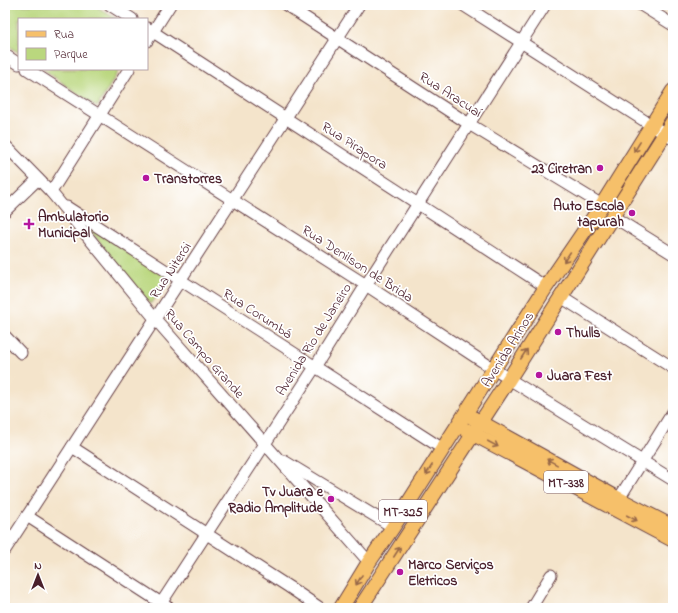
<svg xmlns="http://www.w3.org/2000/svg" width="678" height="613" font-family="'Indie Flower',sans-serif">
  <rect width="100%" height="100%" fill="#fff"/>
  <filter id="ink" filterUnits="userSpaceOnUse"><feTurbulence type="fractalNoise" baseFrequency=".025" numOctaves="2"/><feDisplacementMap in="SourceGraphic" scale="8" xChannelSelector="R" yChannelSelector="G"/><feConvolveMatrix kernelMatrix="1 2 1 2 8 2 1 2 1" color-interpolation-filters="sRGB"/></filter>
  <filter id="wash" filterUnits="userSpaceOnUse"><feTurbulence type="fractalNoise" baseFrequency=".012" numOctaves="4" result="noise"/><feDisplacementMap in="SourceGraphic" scale="16" xChannelSelector="R" yChannelSelector="G"/><feGaussianBlur stdDeviation="0.9" result="paint"/><feColorMatrix in="noise" values="0 0 0 0 0 0 0 0 0 0 0 0 0 0 0 0 0 1.4 0 .05"/><feComposite in="paint" operator="in"/></filter>
  <g filter="url(#wash)">
    <rect width="100%" height="100%" fill="#f4e4cb"/>
    <g fill="#bad77e" stroke="#827b54">
      <path d="M5,5H94L116,19H19V53L5,43Z"/>
      <path d="M43,69H120L97,107Z"/>
      <path d="M84,223L172,280L150,304Z"/>
    </g>
  </g>
  <g filter="url(#ink)">
    <g fill="none" stroke-linecap="round" stroke-linejoin="round">
      <defs>
        <g id="minor">
          <path d="M110,5L132,19"/>
          <path d="M286,5L469,124L602,205"/>
          <path d="M463,5L673,139"/>
          <path d="M641,5L673,25"/>
          <path d="M147,28L546,287"/>
          <path d="M147,41L170,5"/>
          <path d="M5,55L19,64"/>
          <path d="M27,69L366,285L509,379L673,480"/>
          <path d="M5,145L51,192L156,320L369,562"/>
          <path d="M51,192L129,69"/>
          <path d="M67,207L443,449"/>
          <path d="M5,211L38,179"/>
          <path d="M612,216L673,254"/>
          <path d="M561,297L673,368"/>
          <path d="M5,336L21,353"/>
          <path d="M72,447L289,587L320,608"/>
          <path d="M284,461L393,527"/>
          <path d="M615,505L673,412"/>
          <path d="M27,516L169,608"/>
          <path d="M5,550L359,5"/>
          <path d="M5,607L7,608"/>
          <path d="M158,608L315,367L366,285L545,5"/>
          <path d="M531,608L551,575"/>
        </g>
        <g id="major">
          <path d="M473,418L619,499L673,527"/>
          <path d="M466,430L673,540"/>
          <path d="M341,608L369,562L393,527L546,287L602,205L673,91"/>
          <path d="M360,608L509,379L673,121"/>
        </g>
      </defs>
      <use href="#minor" stroke="#643d43" stroke-width="13"/>
      <use href="#major" stroke="#643d43" stroke-width="16"/>
      <use href="#minor" stroke="#fff" stroke-width="11"/>
      <use href="#major" stroke="#f6c06b" stroke-width="14"/>
    </g>
    <defs><path id="oneway-shaft" d="M-6 0H5M1.5-3L5.5 0L1.5 3" fill="none" stroke-width="1.6" stroke-linecap="round" stroke-linejoin="round"/></defs>
    <g stroke="#976748">
      <use href="#oneway-shaft" transform="translate(637 147) rotate(122)"/>
      <use href="#oneway-shaft" transform="translate(567 257) rotate(124)"/>
      <use href="#oneway-shaft" transform="translate(524 354) rotate(-57)"/>
      <use href="#oneway-shaft" transform="translate(493 444) rotate(28)"/>
      <use href="#oneway-shaft" transform="translate(552 462) rotate(-151)"/>
      <use href="#oneway-shaft" transform="translate(429 470) rotate(122)"/>
      <use href="#oneway-shaft" transform="translate(632 518) rotate(28)"/>
      <use href="#oneway-shaft" transform="translate(397 552) rotate(-57)"/>
      <use href="#oneway-shaft" transform="translate(359 580) rotate(121)"/>
    </g>
  </g>
  <g fill="#b5179e" stroke="#fff" stroke-width="1.5">
    <circle cx="600" cy="168" r="4"/>
    <circle cx="146" cy="178" r="4"/>
    <circle cx="632" cy="213" r="4"/>
    <path d="M27 218h4v4h4v4h-4v4h-4v-4h-4v-4h4z"/>
    <circle cx="558" cy="332" r="4"/>
    <circle cx="539" cy="375" r="4"/>
    <circle cx="331" cy="499" r="4"/>
    <circle cx="400" cy="572" r="4"/>
  </g>
  <g text-anchor="middle" stroke-width="3.5" stroke-linejoin="round" paint-order="stroke">
    <g fill="#fff" stroke="#80626b" stroke-width="1">
      <rect x="544" y="471" width="44" height="22" rx="3"/>
      <rect x="379" y="500" width="48" height="22" rx="3"/>
    </g>
    <g font-size="13" font-weight="bold" fill="#4a1f2b">
      <text x="566" y="487">MT-338</text>
      <text x="403" y="516">MT-325</text>
    </g>
    <g font-size="14" fill="#4a1f2b" stroke="#fff">
      <text transform="translate(451 94) rotate(33)" y="5">Rua Aracuaí</text>
      <text transform="translate(355 145) rotate(33)" y="5">Rua Pirapora</text>
      <text transform="translate(358 263) rotate(33)" y="5">Rua Denilson de Brida</text>
      <text transform="translate(170 270) rotate(-57)" y="5">Rua Niterói</text>
      <text transform="translate(258 313) rotate(33)" y="5">Rua Corumbá</text>
      <text transform="translate(313 339) rotate(-58)" y="5">Avenida Rio de Janeiro</text>
      <text transform="translate(507 349) rotate(-58)" y="5">Avenida Arinos</text>
      <text transform="translate(205 353) rotate(49)" y="5">Rua Campo Grande</text>
    </g>
    <g font-size="14" font-weight="bold" fill="#4a1f2b" stroke="#fff" text-anchor="start">
      <text x="592" y="173" text-anchor="end">23 Ciretran</text>
      <text x="154" y="183">Transtorres</text>
      <text x="624" y="210" text-anchor="end">Auto Escola<tspan x="624" dy="16">tapurah</tspan></text>
      <text x="38" y="221">Ambulatorio<tspan x="38" dy="16">Municipal</tspan></text>
      <text x="566" y="337">Thulls</text>
      <text x="547" y="380">Juara Fest</text>
      <text x="323" y="496" text-anchor="end">Tv Juara e<tspan x="323" dy="16">Radio Amplitude</tspan></text>
      <text x="408" y="569">Marco Serviços<tspan x="408" dy="16">Eletricos</tspan></text>
    </g>
  </g>
  <rect width="678" height="613" fill="none" stroke="#fff" stroke-width="20"/>
  <rect x="18" y="18" width="130" height="52" fill="#ffffff" stroke="#b7a5aa"/>
  <rect x="26" y="31" width="20" height="6" fill="#f6c06b" stroke="#b7a5aa"/>
  <text x="54" y="38" font-size="12" fill="#4a1f2b">Rua</text>
  <rect x="26" y="48" width="20" height="12" fill="#bad77e" stroke="#b7a5aa"/>
  <text x="54" y="58" font-size="12" fill="#4a1f2b">Parque</text>
  <g transform="translate(38 575)" stroke="#ffffff" stroke-width="3" paint-order="stroke">
  <path d="M0-3L7 15L0 10L-7 15Z" fill="#4a1f2b"/>
  <text y="-6" font-size="11" font-weight="bold" text-anchor="middle" fill="#4a1f2b">N</text>
  </g>
</svg>
